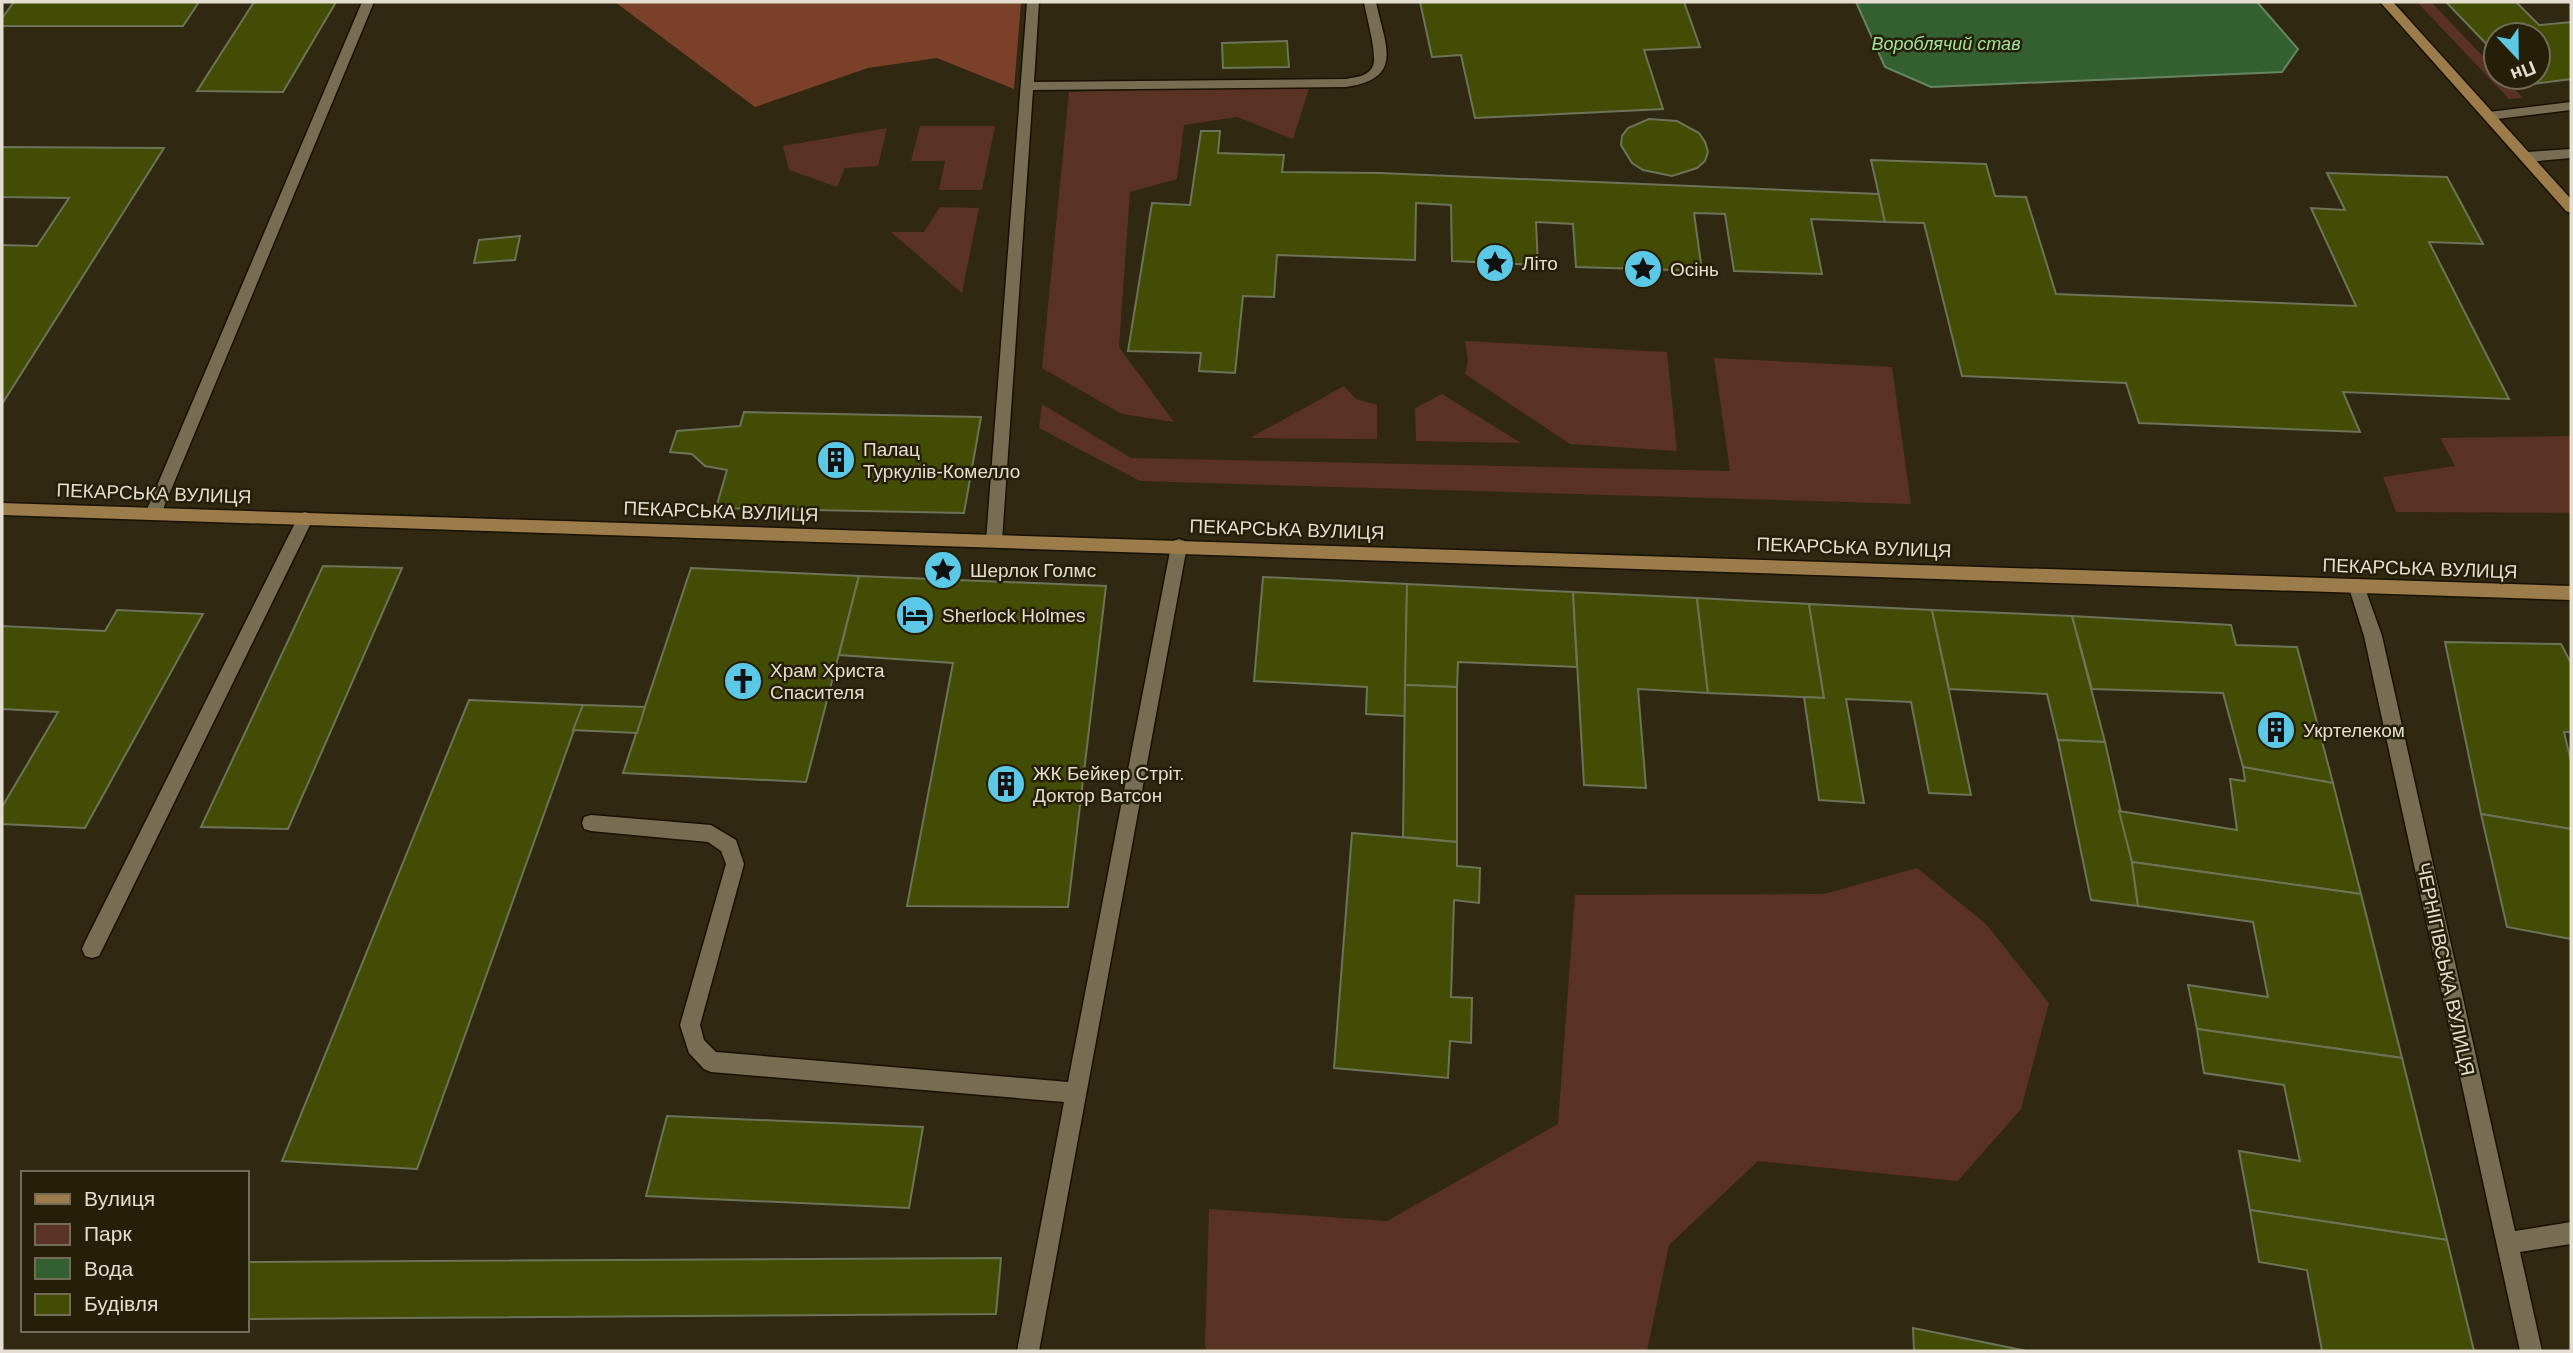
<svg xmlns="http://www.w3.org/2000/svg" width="2573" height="1353" font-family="Helvetica,sans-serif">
  <rect width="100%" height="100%" fill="#302811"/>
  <g fill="#5a3223">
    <path d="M2417,2H2431L2496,70V77H2503L2523,98L2509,99Z"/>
    <path d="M1310,85L1293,139L1237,117L1184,125L1177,179L1130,192L1119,347L1174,422L1122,414L1042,368L1069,92Z"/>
    <path d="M920,126H995L982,190H939L945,161H911Z"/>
    <path d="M887,128L878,166L845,168L837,187L789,170L783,146Z"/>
    <path d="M940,207L979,208L962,293L891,232H924Z"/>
    <path d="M1465,341L1667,352L1677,451L1570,444L1465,374L1468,360Z"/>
    <path d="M1714,358L1892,367L1911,504L1140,481L1039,428L1042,404L1131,458L1730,471Z"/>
    <path d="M1344,386L1356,399L1377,405V439L1250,438Z"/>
    <path d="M1442,394L1521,443L1416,441L1415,408Z"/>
    <path d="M2571,436V513L2396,512L2383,477L2455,466L2440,438Z"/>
    <path d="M1917,868L1986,924L2049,1003L2021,1109L1958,1181L1758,1161L1669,1245L1647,1351H1207L1205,1345L1209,1209L1387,1221L1558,1124L1575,895L1824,894Z"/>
  </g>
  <path fill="#7b402a" d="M615,2H1021L1014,89L937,58L868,68L755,107Z"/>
  <path fill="#335f31" stroke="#688561" stroke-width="2" d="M1856,2H2257L2298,49L2282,72L1931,87L1885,67Z"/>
  <g fill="#434c04" stroke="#6d7358" stroke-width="2">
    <path d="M14,2H199L183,26H2V18Z"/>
    <path d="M254,2H336L283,92L197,91Z"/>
    <path d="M1420,2H1684L1700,47L1644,50L1663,109L1475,118L1461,55L1432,57Z"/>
    <path d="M2446,2H2516L2539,25L2571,22V79L2525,85L2518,77H2538V35H2496V54Z"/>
    <path d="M1287,41L1289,67L1223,68L1222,43Z"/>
    <path d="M1649,119L1677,121L1699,133L1705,142L1708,152L1705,161L1697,168L1672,176L1643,170L1632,163L1621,145L1622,136L1628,128Z"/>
    <path d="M1201,131H1220L1218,153L1284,155L1282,172L1380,173L1879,194L1885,222L1811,219L1822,274L1734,271L1725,214L1694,213L1702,271L1643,269L1576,267L1573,224L1536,222L1538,265L1452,261L1451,205L1416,203L1415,260L1277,255L1274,297L1243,296L1235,373L1199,371L1201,353L1128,351L1152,203L1190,205Z"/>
    <path d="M2,147L164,148L2,404V245L37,246L69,198L2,197Z"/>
    <path d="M1871,160L1986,164L1995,196L2026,197L2056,294L2356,306L2311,208L2345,210L2327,173L2447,177L2483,244L2429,242L2509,399L2343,392L2360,432L2139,423L2126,383L1962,376L1924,223L1885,222Z"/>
    <path d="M520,236L515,260L474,263L479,240Z"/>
    <path d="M744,412L981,417L964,513L716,508L727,470L705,466L692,454L670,452L677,431L740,426Z"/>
    <path d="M323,566L402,568L288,829L201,827Z"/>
    <path d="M691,568L859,576L806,782L623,773Z"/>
    <path d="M859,576L1106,586L1068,907L907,906L953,663L839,655Z"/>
    <path d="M1263,577L1407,584L1405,716L1366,714L1367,687L1254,681Z"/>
    <path d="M1407,584L1573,592L1577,667L1458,662L1457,687L1405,685Z"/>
    <path d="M1573,592L1697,598L1708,693L1638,689L1646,788L1584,785Z"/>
    <path d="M1697,598L1809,604L1824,698L1708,693Z"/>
    <path d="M1809,604L1932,610L1971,795L1929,793L1911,702L1846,699L1864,803L1819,800L1804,697L1824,698Z"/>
    <path d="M117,610L203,614L85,828L2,824V807L58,712L2,709V626L105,631Z"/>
    <path d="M1932,610L2072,616L2105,742L2058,740L2047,694L1949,689Z"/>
    <path d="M2072,616L2231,625L2236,645L2297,647L2333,783L2243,767L2223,693L2092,689Z"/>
    <path d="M2445,642L2561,644L2571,663V732H2564L2571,761V829L2481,814Z"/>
    <path d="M1405,685L1457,687V842L1403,837Z"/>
    <path d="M469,700L583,705L417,1169L282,1161Z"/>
    <path d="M583,705L645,707L637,733L573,730Z"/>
    <path d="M2058,740L2105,742L2132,862L2138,906L2091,900Z"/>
    <path d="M2243,767L2333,783L2361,894L2132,862L2119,811L2237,830L2230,779L2245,781Z"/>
    <path d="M2481,814L2571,829V939L2507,927Z"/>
    <path d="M1352,833L1457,842V866L1480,868L1479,903L1454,900L1451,997L1472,998L1471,1043L1450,1041L1448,1078L1334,1068Z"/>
    <path d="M2132,862L2361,894L2402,1058L2197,1029L2188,985L2268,997L2253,922L2138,906Z"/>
    <path d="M2197,1029L2402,1058L2447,1240L2250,1210L2239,1151L2300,1161L2284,1085L2204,1073Z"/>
    <path d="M667,1116L923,1127L909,1208L646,1196Z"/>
    <path d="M2250,1210L2447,1240L2474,1351H2322L2307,1270L2259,1262Z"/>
    <path d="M1001,1258L996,1314L247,1319V1262Z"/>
    <path d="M1913,1328L2027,1351H1914Z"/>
  </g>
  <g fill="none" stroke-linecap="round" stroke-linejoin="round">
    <defs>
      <g id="lane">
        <path d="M362,2H374L161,514L159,519H147L145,514Z"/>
        <path d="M1027,2H1039L1034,82L1346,79C1355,77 1366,77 1372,68C1379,58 1366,16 1364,2H1376C1385,46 1405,78 1346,87L1033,90L1002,541L1000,546H988L986,541Z"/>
        <path d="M2571,102V110L2489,120L2482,116L2489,112Z"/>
        <path d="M2571,149V158L2527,162L2520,157L2527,152Z"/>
        <path d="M305,512L311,514L313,519L99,956L92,958L85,956L82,949L85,942L297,519L299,514Z"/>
        <path d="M1179,539L1185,541L1187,546L1039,1351H1017L1064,1102L711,1072L704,1069L689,1053L680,1025L726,864L721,851L708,842L591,831L584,829L582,823L584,817L591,815L711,825L736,840L744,864L700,1025L704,1040L716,1052L1068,1082L1171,546L1173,541Z"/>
      </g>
      <path id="street" d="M2357,581L2363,583L2365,588L2382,636L2515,1231L2571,1222V1244L2520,1252L2542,1351H2520L2364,636L2349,588L2351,583Z"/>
      <g id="secondary">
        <path d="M2380,2H2393L2571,199V213L2566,211Z"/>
        <path d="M2,503L2571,586V600L2,515Z"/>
      </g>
    </defs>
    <use href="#lane" stroke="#181100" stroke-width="3"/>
    <use href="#street" stroke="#181100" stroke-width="3"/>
    <use href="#secondary" stroke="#181100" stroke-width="3"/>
    <use href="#lane" fill="#766d53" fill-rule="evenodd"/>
    <use href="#street" fill="#766d53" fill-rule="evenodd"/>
    <use href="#secondary" fill="#9c7c4b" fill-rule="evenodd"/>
  </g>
  <defs>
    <symbol id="sight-disc" viewBox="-11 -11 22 22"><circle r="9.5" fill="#5bc8e6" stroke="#261f07"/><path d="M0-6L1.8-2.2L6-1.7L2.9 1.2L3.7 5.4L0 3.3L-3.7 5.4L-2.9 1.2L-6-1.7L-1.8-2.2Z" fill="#111"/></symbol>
    <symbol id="building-disc" viewBox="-11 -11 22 22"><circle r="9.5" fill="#5bc8e6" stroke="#261f07"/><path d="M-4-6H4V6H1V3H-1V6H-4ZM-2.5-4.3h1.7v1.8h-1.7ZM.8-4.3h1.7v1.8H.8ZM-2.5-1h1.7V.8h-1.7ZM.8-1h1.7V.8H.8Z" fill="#111"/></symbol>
    <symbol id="hotel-disc" viewBox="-11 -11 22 22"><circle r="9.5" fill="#5bc8e6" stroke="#261f07"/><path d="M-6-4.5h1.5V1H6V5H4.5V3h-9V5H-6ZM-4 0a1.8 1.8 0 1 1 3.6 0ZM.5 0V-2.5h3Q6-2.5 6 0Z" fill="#111"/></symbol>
    <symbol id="church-disc" viewBox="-11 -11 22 22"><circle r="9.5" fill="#5bc8e6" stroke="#261f07"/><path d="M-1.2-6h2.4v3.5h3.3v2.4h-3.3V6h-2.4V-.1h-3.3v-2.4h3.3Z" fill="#111"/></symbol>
  </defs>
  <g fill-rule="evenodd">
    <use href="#sight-disc" x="1473" y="241" width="44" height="44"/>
    <use href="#sight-disc" x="1621" y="247" width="44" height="44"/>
    <use href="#building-disc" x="814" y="438" width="44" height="44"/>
    <use href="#sight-disc" x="921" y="548" width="44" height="44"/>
    <use href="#hotel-disc" x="893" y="593" width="44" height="44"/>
    <use href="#church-disc" x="721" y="659" width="44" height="44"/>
    <use href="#building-disc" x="2254" y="708" width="44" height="44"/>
    <use href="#building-disc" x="984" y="762" width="44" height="44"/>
  </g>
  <g text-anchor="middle" stroke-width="5" stroke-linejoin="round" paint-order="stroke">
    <g font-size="18" font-style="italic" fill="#a0e39b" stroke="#261f07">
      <text x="1946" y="50">Вороблячий став</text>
    </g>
    <g font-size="19" fill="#e3ded0" stroke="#261f07" text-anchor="start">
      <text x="1522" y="270">Літо</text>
      <text x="1670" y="276">Осінь</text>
      <text x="863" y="456">Палац<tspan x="863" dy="22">Туркулів-Комелло</tspan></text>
      <text x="970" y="577">Шерлок Голмс</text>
      <text x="942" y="622">Sherlock Holmes</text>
      <text x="770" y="677">Храм Христа<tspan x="770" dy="22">Спасителя</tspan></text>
      <text x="2303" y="737">Укртелеком</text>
      <text x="1033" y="780">ЖК Бейкер Стріт.<tspan x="1033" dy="22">Доктор Ватсон</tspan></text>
    </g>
    <g font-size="19" fill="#e3ded0" stroke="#261f07">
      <text transform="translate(154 493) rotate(2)" y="7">ПЕКАРСЬКА ВУЛИЦЯ</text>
      <text transform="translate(721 511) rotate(2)" y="7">ПЕКАРСЬКА ВУЛИЦЯ</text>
      <text transform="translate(1287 529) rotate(2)" y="7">ПЕКАРСЬКА ВУЛИЦЯ</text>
      <text transform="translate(1854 547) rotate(2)" y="7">ПЕКАРСЬКА ВУЛИЦЯ</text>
      <text transform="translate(2420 568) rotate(2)" y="7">ПЕКАРСЬКА ВУЛИЦЯ</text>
      <text transform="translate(2446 969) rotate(78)" y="7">ЧЕРНІГІВСЬКА ВУЛИЦЯ</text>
    </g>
  </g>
  <rect width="2573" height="1353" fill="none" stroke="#e3ded0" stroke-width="7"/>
  <rect x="21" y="1171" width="228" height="161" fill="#261f07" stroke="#726b57" stroke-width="2"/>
  <rect x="35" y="1194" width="35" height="10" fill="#9c7c4b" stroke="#726b57" stroke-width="2"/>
  <text x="84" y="1206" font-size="21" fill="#e3ded0">Вулиця</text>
  <rect x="35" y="1224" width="35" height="21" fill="#5a3223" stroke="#726b57" stroke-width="2"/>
  <text x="84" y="1241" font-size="21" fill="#e3ded0">Парк</text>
  <rect x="35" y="1258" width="35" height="21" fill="#335f31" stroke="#726b57" stroke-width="2"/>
  <text x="84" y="1276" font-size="21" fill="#e3ded0">Вода</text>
  <rect x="35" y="1294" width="35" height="21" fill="#434c04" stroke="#726b57" stroke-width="2"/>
  <text x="84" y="1311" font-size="21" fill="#e3ded0">Будівля</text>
  <g transform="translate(2517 56) rotate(158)"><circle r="33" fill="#261f07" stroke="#726b57" stroke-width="2"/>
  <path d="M0-5L12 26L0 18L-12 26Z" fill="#5bc8e6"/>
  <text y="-10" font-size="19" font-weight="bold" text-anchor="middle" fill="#e3ded0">Пн</text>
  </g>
</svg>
